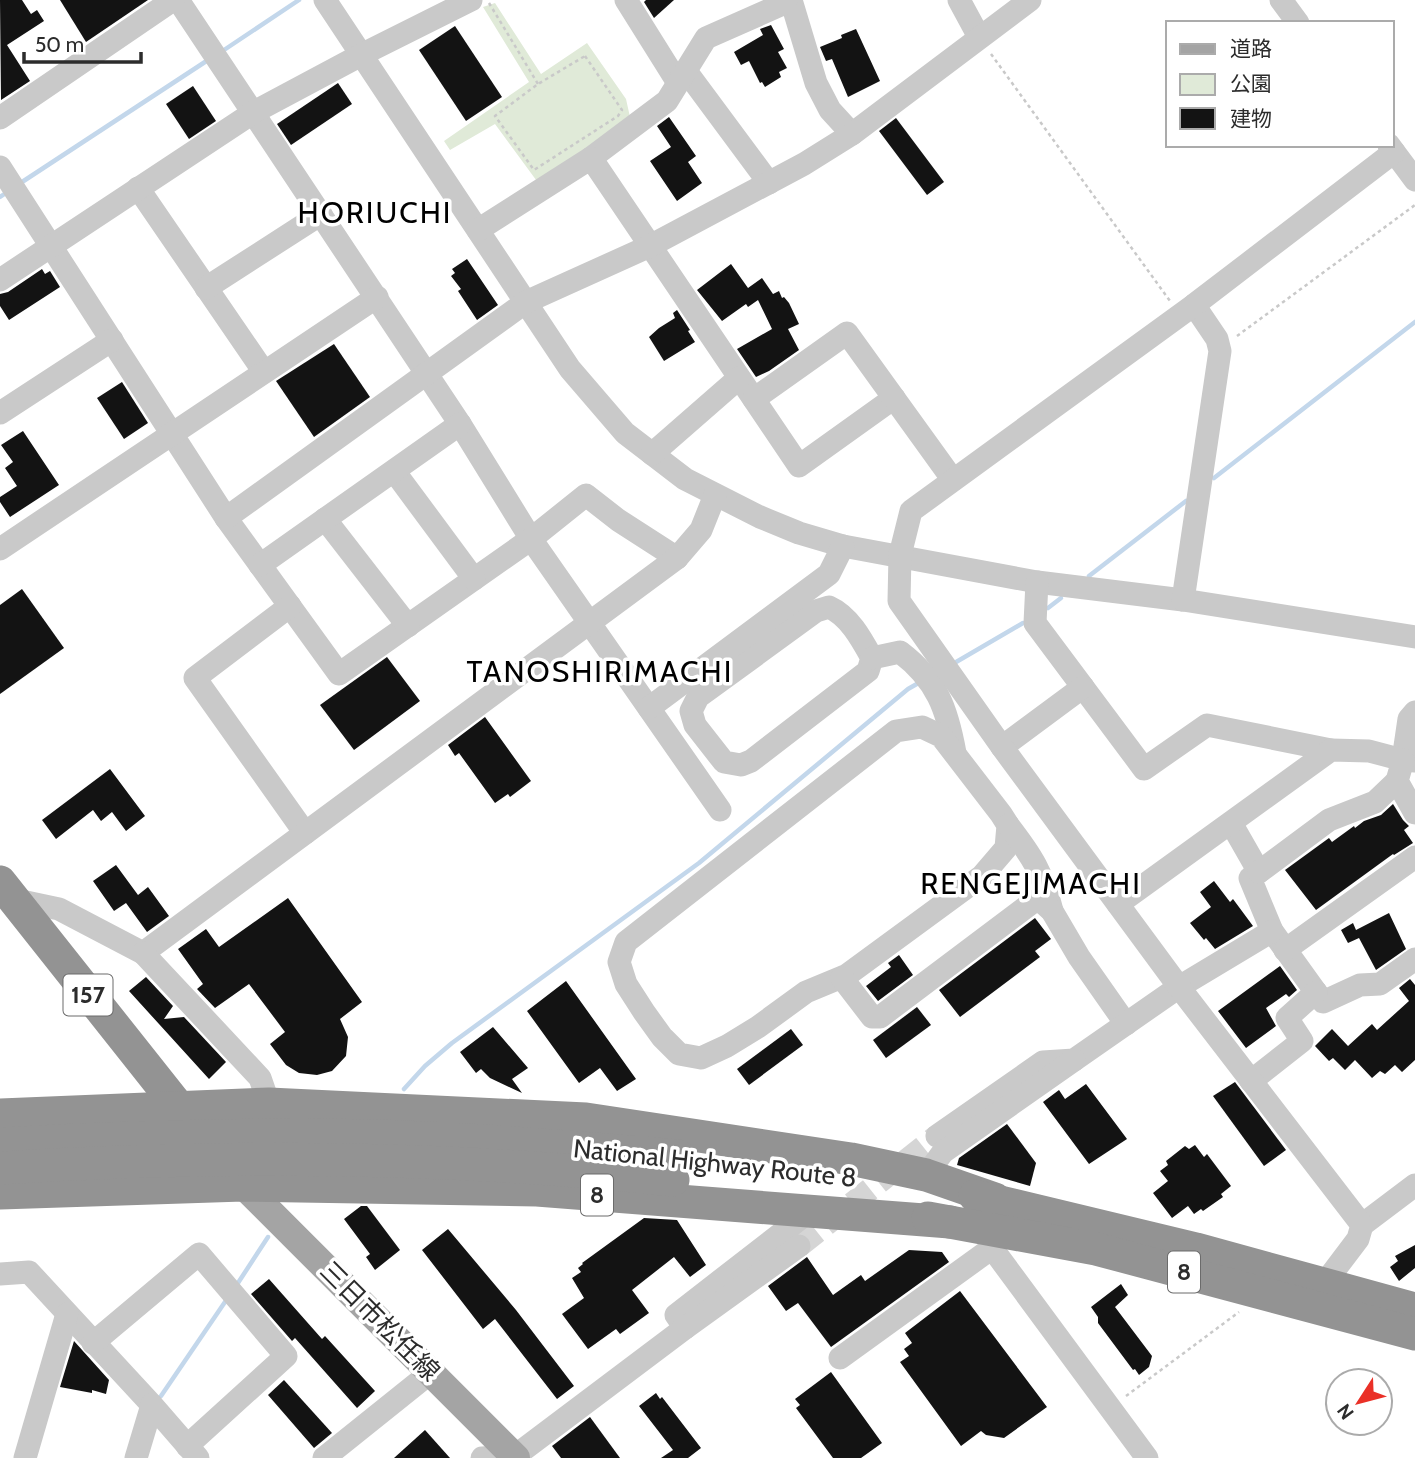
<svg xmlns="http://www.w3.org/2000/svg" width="1415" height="1458" font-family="Cabin,'Noto Sans JP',sans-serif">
  <rect width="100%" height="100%" fill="#fff"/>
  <path fill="#e0ead8" d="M495,3L541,74L587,43L626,99L630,117L539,184L495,124L450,150L444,141L529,82L483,7Z"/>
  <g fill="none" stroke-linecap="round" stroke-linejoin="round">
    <g stroke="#c3d7eb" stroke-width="4.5">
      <path d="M221,52L299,0"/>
      <path d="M19,184L208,60"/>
      <path d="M0,197L9,191"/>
      <path d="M1214,478L1415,322"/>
      <path d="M1089,576L1186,501"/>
      <path d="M1048,608L1061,598"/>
      <path d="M951,665L1023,623"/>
      <path d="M404,1089L425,1066L452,1043L699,863L908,689L922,681"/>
      <path d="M236,1286L268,1237"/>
      <path d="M161,1396L227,1299"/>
    </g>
  </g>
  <g fill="#131313">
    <path d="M0,0H22L31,14L37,10L44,21L7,45L30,81L1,100Z"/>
    <path d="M60,0H148L86,42Z"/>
    <path d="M646,0H674L654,18L644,2Z"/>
    <path d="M771,25L784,49L778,52L787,68L779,72L781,77L765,87L762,82L760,83L749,61L741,65L734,52L763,35L760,29Z"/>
    <path d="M455,26L502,97L466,121L419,50Z"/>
    <path d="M856,29L880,81L848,97L832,59L826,61L820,47L842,38L841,35Z"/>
    <path d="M338,83L352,104L291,145L277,124Z"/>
    <path d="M193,86L216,121L189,139L166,104Z"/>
    <path d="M669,117L696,156L688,162L702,183L677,201L650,161L671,147L657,126Z"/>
    <path d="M896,118L944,182L927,195L879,131Z"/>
    <path d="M467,259L498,305L477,320L458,291L461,289L451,276L455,273L452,269Z"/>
    <path d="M731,264L748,288L762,278L773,294L779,291L782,298L784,297L789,303L799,324L788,329L799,350L769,371L756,377L737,349L772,329L758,300L748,307L746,304L722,321L697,290Z"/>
    <path d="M42,269L45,274L50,271L60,287L9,320L0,306V294L8,292Z"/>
    <path d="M677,310L690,330L688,331L695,342L664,361L649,337L659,328L675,318L673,313Z"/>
    <path d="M334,344L370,397L314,437L276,381Z"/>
    <path d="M122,382L148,423L124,439L97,398Z"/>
    <path d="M23,431L59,485L10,517L0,502V497L17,486L5,468L13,462L1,445Z"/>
    <path d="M22,589L64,648L0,694V605Z"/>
    <path d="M387,657L420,701L354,750L320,705Z"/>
    <path d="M485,717L531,781L510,797L508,794L495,803L459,753L455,756L448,745Z"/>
    <path d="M110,769L145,816L126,831L112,812L101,821L93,810L56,839L42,820Z"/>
    <path d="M1393,804L1403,820L1409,826L1404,830L1413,843L1394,855L1393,854L1316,910L1285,870L1329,838L1332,842L1354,826L1355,828L1364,821L1381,815Z"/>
    <path d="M116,865L138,895L148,887L169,916L147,932L126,903L114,911L93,881Z"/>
    <path d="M1214,881L1230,902L1233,899L1253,926L1215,949L1206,938L1204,940L1190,923L1211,907L1200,892Z"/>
    <path d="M288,898L362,1002L340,1019L348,1037L346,1056L332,1071L317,1075L299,1073L286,1065L270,1044L285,1032L249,984L215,1008L197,989L203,984L178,949L206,929L219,947Z"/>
    <path d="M1389,913L1406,949L1376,970L1359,938L1348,943L1341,930L1353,923L1356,930Z"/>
    <path d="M1035,918L1051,939L1035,951L1040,957L960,1017L939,990Z"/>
    <path d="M899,955L913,975L878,1001L866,986L891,967L888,963Z"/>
    <path d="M1280,966L1297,990L1289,997L1286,994L1266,1008L1276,1026L1246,1048L1218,1011Z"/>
    <path d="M146,977L173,1006L164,1019L184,1017L226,1062L209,1079L129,991Z"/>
    <path d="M1410,979L1415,985V1060L1402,1072L1395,1065L1385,1074L1380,1071L1372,1078L1355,1060L1345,1070L1333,1058L1329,1061L1315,1046L1332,1029L1348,1046L1372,1024L1377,1030L1409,1001L1399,988Z"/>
    <path d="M566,981L636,1079L617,1091L600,1068L579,1083L527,1011Z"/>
    <path d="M917,1007L931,1025L886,1058L873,1040Z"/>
    <path d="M493,1027L528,1068L512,1079L522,1093L490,1078L481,1069L476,1073L460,1052Z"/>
    <path d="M791,1029L803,1045L749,1085L737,1069Z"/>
    <path d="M1235,1082L1286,1150L1264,1166L1213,1096Z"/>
    <path d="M1086,1084L1127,1139L1089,1164L1043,1102L1059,1090L1065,1099Z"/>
    <path d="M1007,1124L1036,1163L1030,1186L957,1165L959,1158Z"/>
    <path d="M1195,1145L1204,1157L1207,1154L1231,1186L1221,1194L1223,1197L1203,1211L1201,1209L1194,1214L1188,1206L1172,1218L1153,1193L1168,1181L1160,1171L1168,1165L1166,1161L1185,1146L1189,1149Z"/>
    <path d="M361,1206H367L400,1250L375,1270L366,1257L370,1254L344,1219Z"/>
    <path d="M644,1218L677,1220L706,1265L690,1277L674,1257L632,1290L649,1313L620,1334L616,1329L588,1349L562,1314L584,1298L572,1278L581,1272L578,1268L583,1264L582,1263Z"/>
    <path d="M448,1229L516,1310L574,1386L557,1399L495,1319L483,1329L422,1250Z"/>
    <path d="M1415,1245V1268L1399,1281L1390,1267L1398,1261L1395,1256Z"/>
    <path d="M909,1250L942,1252L949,1262L831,1347L798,1303L786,1311L768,1286L807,1257L833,1295L861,1275L865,1281Z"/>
    <path d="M269,1279L322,1339L325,1336L375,1391L357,1408L295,1338L292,1341L251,1294Z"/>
    <path d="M1121,1284L1128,1295L1115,1307L1152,1356L1149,1367L1139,1375L1135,1369L1133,1370L1098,1323V1317L1091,1307Z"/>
    <path d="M960,1291L1047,1407L1004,1438L986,1435L981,1431L961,1446L900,1362L909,1356L904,1349L912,1343L905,1333Z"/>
    <path d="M74,1341L109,1380L106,1394L92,1390V1393L60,1387Z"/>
    <path d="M831,1372L882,1443L861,1458H833L796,1408L800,1405L795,1399Z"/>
    <path d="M284,1380L332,1433L314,1448L268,1395Z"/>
    <path d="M656,1393L660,1399L662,1397L701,1448L688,1458H661L673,1450L639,1406Z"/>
    <path d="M590,1417L620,1458H561L552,1446Z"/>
    <path d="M425,1430L450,1458H394Z"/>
  </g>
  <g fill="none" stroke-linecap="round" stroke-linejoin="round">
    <path stroke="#d5d5d5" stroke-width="23" stroke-dasharray="23 11" stroke-linecap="butt" d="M799,1246L937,1136"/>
    <g stroke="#c9c9c9" stroke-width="2.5" stroke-dasharray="3.5 3.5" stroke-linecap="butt">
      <path d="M489,3L538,84"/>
      <path d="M991,54L1170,301"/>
      <path d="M585,56L622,110L618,116L534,170L495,116L538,84Z"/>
      <path d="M1237,336L1415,205"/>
      <path d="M1126,1396L1239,1312"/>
    </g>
    <g stroke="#c9c9c9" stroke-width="23">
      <path d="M178,0L460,424L531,539L720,810"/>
      <path d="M325,0L570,369L625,433L685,479L760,517L799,533L843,546L1037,582L1183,600L1415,637"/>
      <path d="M626,0L678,83"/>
      <path d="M791,0L816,83L830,110L852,134"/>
      <path d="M959,0L979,37"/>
      <path d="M1281,0L1298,23"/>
      <path d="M686,71L769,183"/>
      <path d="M0,118L173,0"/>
      <path d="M1389,145L1415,180"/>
      <path d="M591,158L667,101L706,38L785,3L786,0"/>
      <path d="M0,167L226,518L339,674L531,539L586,495L618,520L677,558"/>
      <path d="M138,188L264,372"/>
      <path d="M478,230L591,158L799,466L894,398"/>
      <path d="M0,280L254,112L361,55L471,0"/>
      <path d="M206,288L321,214"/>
      <path d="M754,399L847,333L953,480"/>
      <path d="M0,413L112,340"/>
      <path d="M652,454L739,378"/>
      <path d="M394,471L474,579"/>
      <path d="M226,518L526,302L650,246L804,164L852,134L1030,0"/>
      <path d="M325,519L408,626"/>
      <path d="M0,549L377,297"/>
      <path d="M260,565L460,424"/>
      <path d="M1037,582L1035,623L1144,769L1207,725L1331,750"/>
      <path d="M1183,600L1220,351L1217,339L1194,305"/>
      <path d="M290,606L195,678L305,833"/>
      <path d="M829,607C849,616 861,638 872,658L868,671L751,761L741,765L724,762L695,725L691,711L698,697L816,611Z"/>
      <path d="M872,658L900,652C937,680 947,709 955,753"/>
      <path d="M649,708L829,574L843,546"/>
      <path d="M1415,712L1409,719L1403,760L1415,761"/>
      <path d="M922,727L941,736L1001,814L1008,825L1006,848L982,876L847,975L806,992L758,1027L727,1046L701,1058L679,1054L662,1037L644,1012L626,984L619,962L626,942L896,731Z"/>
      <path d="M1002,747L1083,687"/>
      <path d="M1231,823L1259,872L1250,878L1272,931L1323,1002L1360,985L1380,984L1415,959"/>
      <path d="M1008,825C1032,856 1043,873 1052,911"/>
      <path d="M1259,872L1329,820L1375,802L1397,781"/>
      <path d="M12,899L59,909L143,953L677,558L701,530L715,495"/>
      <path d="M1118,904L1331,750L1369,751L1403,760L1397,781L1415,813"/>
      <path d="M1285,950L1415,857"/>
      <path d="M143,953L260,1078L269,1104"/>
      <path d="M842,978L872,1017H880L1034,901L1042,902L1052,911L1079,957L1126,1024"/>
      <path d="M1251,1081L1302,1041L1287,1018L1316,992"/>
      <path d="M937,1136L1043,1062L1074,1060L1179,987L1272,931"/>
      <path d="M926,1175L943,1152L1074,1060"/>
      <path d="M1362,1225L1415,1185"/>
      <path d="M997,1231L992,1248L1147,1458"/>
      <path d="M0,1274L29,1272L152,1405"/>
      <path d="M1324,1284L1358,1239L1362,1225L1179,987L1002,747L899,601L900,555L911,511L1194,305L1394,152"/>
      <path d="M685,1328L676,1315L810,1211"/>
      <path d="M93,1343L199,1254L286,1356L187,1446"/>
      <path d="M840,1358L992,1248"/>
      <path d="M25,1458L67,1314"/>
      <path d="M136,1458L152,1405L198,1458"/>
      <path d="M324,1458L430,1373"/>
      <path d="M482,1458L515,1456L685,1328L799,1246"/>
    </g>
    <path stroke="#a4a4a4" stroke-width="28" d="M243,1185L516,1458"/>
    <g stroke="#939393" stroke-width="33">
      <path d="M0,882L188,1119"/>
      <path d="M0,1115L269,1104L586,1119L851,1159L926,1175L995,1199"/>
      <path d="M0,1193L243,1185L537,1190L950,1222"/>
      <path d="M975,1196L1196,1249L1415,1309"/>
      <path d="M928,1218L1096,1249L1415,1334"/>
    </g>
    <g stroke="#939393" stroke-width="33">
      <path d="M0,1144C97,1138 194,1135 291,1135C420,1134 549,1145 678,1156"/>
      <path d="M0,1168C224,1154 450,1156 673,1180"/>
    </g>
  </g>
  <g text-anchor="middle" stroke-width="7" stroke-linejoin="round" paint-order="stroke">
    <g fill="#fff" stroke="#6b6b6b" stroke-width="2">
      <rect x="63.5" y="974.5" width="49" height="41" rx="5"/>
      <rect x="581" y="1174.5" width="32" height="41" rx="5"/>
      <rect x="1168" y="1251.5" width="32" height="41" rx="5"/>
    </g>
    <g font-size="24" font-weight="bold" fill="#2c2c2c">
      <text x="88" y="1003">157</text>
      <text x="597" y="1203">8</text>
      <text x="1184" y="1280">8</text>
    </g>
    <g font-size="26" fill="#2c2c2c" stroke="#fff">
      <text transform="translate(715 1163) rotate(6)" y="9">National Highway Route 8</text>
      <text transform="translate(380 1321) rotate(45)" y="9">三日市松任線</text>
    </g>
    <g font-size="30" letter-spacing="2" fill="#000" stroke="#fff">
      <text x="375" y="223">HORIUCHI</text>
      <text x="600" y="682">TANOSHIRIMACHI</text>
      <text x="1031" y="894">RENGEJIMACHI</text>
    </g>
  </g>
  <rect x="1166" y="21" width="228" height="126" fill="#ffffff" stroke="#ababab" stroke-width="2"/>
  <rect x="1180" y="44" width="35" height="10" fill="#a4a4a4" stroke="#ababab" stroke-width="2"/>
  <text x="1230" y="56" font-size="21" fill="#2c2c2c">道路</text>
  <rect x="1180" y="74" width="35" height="21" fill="#e0ead8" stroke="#ababab" stroke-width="2"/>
  <text x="1230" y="91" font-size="21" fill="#2c2c2c">公園</text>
  <rect x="1180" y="108" width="35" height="21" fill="#131313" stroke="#ababab" stroke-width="2"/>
  <text x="1230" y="126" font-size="21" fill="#2c2c2c">建物</text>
  <g transform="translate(1359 1402) rotate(234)"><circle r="33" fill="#ffffff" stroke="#ababab" stroke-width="2"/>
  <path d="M0-5L12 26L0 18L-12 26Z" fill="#ea3027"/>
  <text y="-10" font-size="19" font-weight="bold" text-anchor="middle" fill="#2c2c2c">N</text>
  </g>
  <path d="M24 52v10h117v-10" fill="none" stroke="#2c2c2c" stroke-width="3.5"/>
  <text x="35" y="52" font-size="21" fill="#2c2c2c" stroke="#ffffff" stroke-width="5" paint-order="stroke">50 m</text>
</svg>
